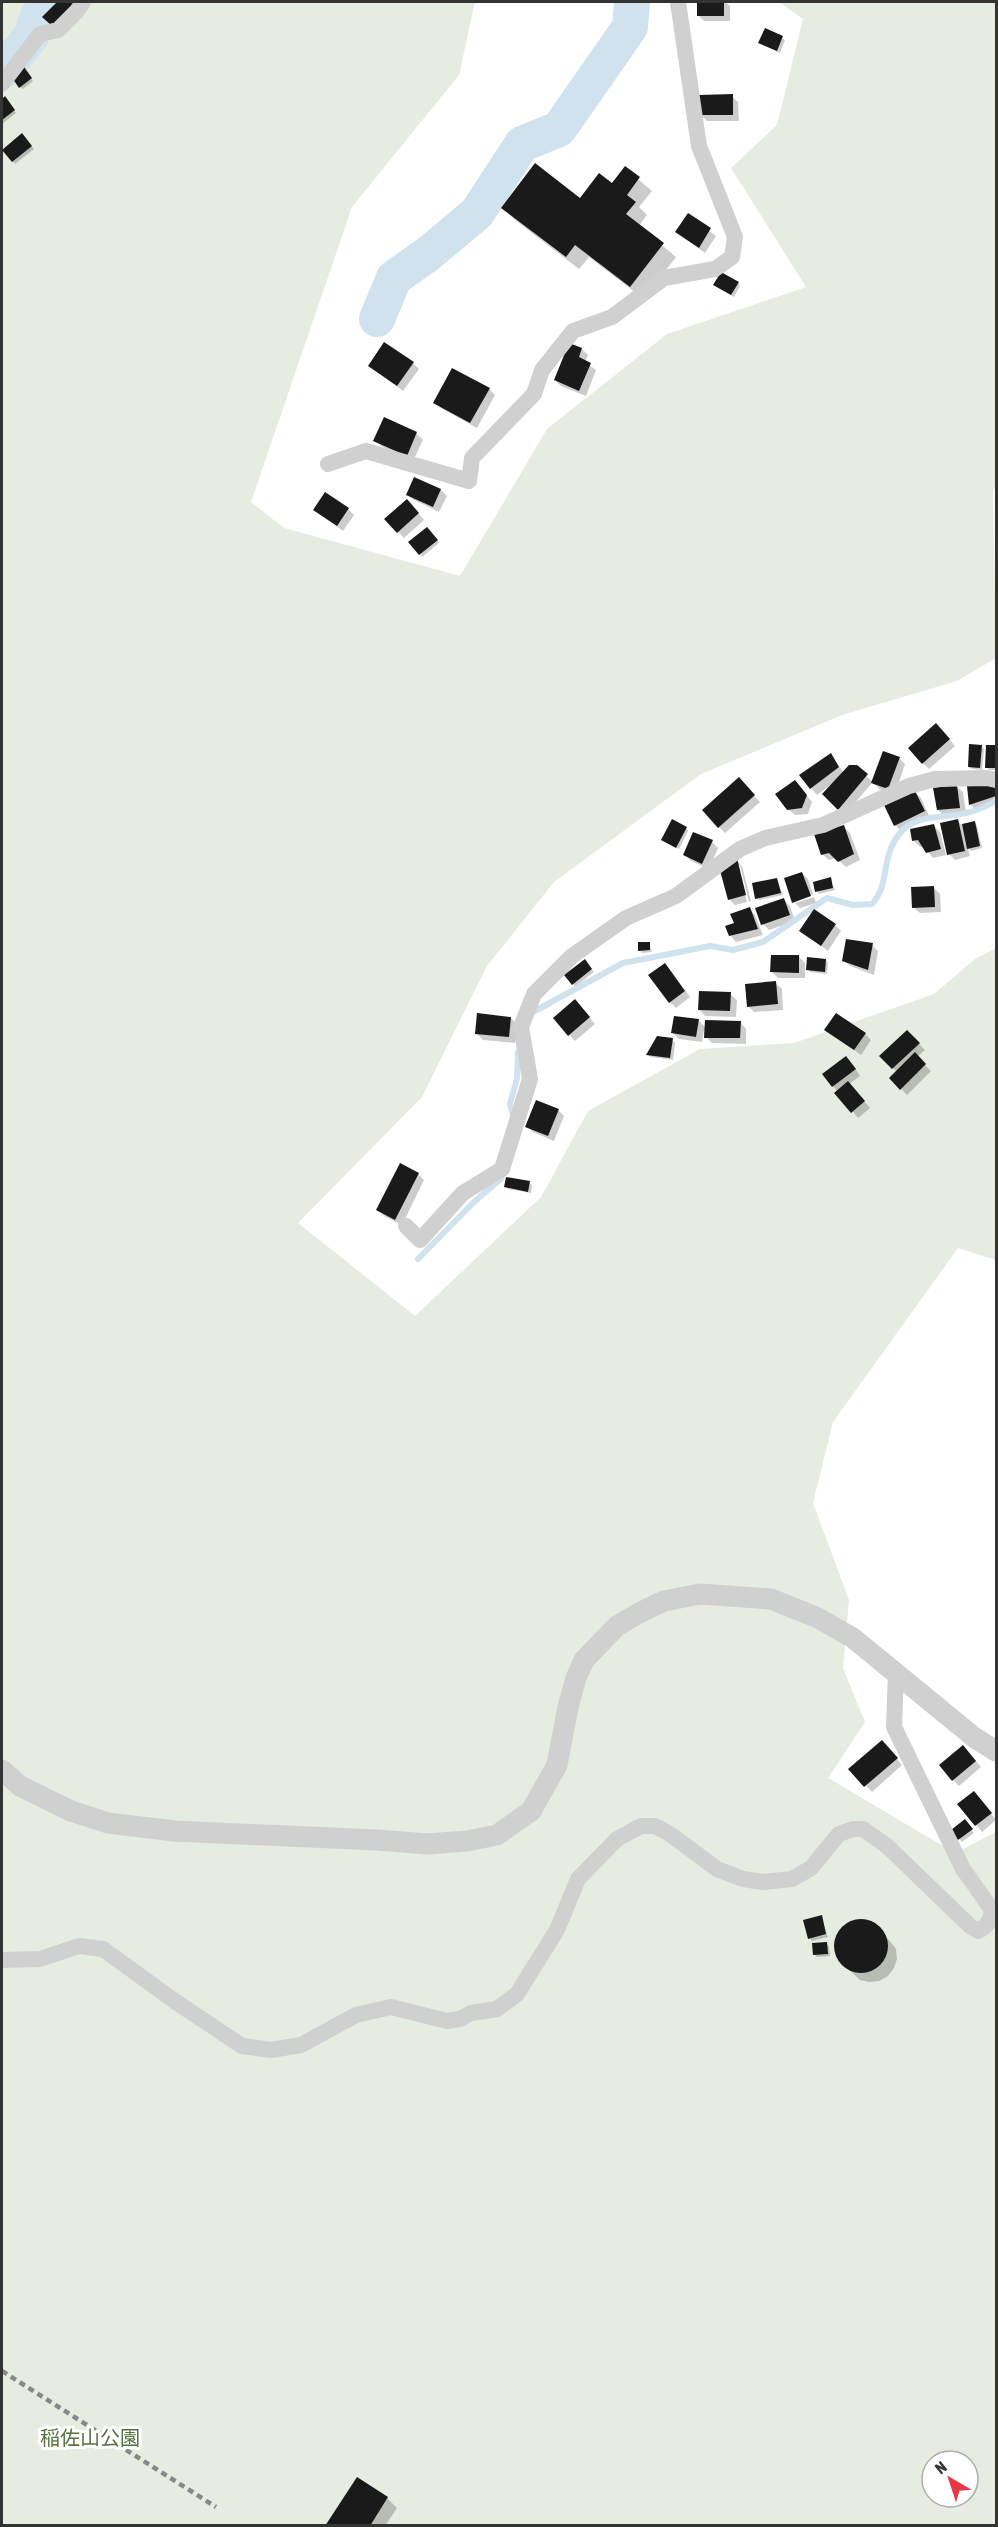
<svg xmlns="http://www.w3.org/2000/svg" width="998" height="2527" font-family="'Asap Condensed','Noto Sans JP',sans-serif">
  <rect width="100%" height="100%" fill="#fff"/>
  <path fill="#e6ecdf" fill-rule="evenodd" d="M2,2H475L459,75L352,207L251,502L284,528L460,576L547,429L667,334L806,287L731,168L777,125L803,19L779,2H996V486L993,490L996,658L957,681L842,715L701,774L554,882L487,966L422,1097L298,1223L415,1316L541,1197L588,1111L700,1049L794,1043L934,994L975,959L996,948V1260L958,1248L833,1422L813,1503L849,1600L843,1668L865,1722L828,1778L955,1853L996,1832V2525L2,2526ZM932,2461H968V2497H932Z"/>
  <g fill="#0003">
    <path d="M698,2H725L730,6V21H704L698,15Z"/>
    <path d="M766,30L785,40L780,53L760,43Z"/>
    <path d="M27,71L33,81L23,89L20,87Z"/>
    <path d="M732,96L738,102L739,121H707L701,115Z"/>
    <path d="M5,98L16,113L2,124V101Z"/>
    <path d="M24,138L34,149L15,164L4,150Z"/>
    <path d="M625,168L652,191L639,207L647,215L639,226L676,257L644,299L589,257L579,269L515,220L503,208L580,200L612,186Z"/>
    <path d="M688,215L716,236L705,253L677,232Z"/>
    <path d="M738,283L740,286L734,297L718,287Z"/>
    <path d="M582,349L588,355L585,362L596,370L586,396L561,386L555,380Z"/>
    <path d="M413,363L419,369L403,391L370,366Z"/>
    <path d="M489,389L495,395L477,428L441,408L435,402Z"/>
    <path d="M384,419L417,434L423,440L413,461L381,446L375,440Z"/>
    <path d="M441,490L447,496L439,512L414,500L408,494Z"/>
    <path d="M413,507L424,520L404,538L398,532Z"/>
    <path d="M348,509L354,515L343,531L315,510Z"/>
    <path d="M430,532L439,543L422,557L420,554Z"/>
    <path d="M942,731L955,746L929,769L923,763Z"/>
    <path d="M981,746L984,749L982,770L972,769L969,767Z"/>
    <path d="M987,747H996V770H989L987,767Z"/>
    <path d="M831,755L844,773L856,767L873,782L899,758L905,764L895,794L879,789L873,782L845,814L824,794L833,783L817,795L801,776Z"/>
    <path d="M738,779L760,802L725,833L719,827Z"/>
    <path d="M956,786L963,792L966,813L944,816L938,810Z"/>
    <path d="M996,787V804L976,810L970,804Z"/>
    <path d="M801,788L812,802L808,814L795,815L788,809Z"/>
    <path d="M915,792L921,798L930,818L901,831L895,825Z"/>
    <path d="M958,821L963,826L974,823L977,826L982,848L971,851L968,848L970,856L955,860L949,854Z"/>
    <path d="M934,826L940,832L946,855L933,858L923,846L920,847L914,841Z"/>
    <path d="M844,827L850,833L860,860L846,867L836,858L829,860L822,854Z"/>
    <path d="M686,828L688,831L679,849L663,840Z"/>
    <path d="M712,842L718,848L709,869L691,861L685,855Z"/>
    <path d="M736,860L742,866L751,901L749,902L740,865H737L747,902L735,905L729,899Z"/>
    <path d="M802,873L808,879L813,894L795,900V903L794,902Z"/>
    <path d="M777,879L783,895L759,900L756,898Z"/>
    <path d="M830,879L835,890L819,894L817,891Z"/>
    <path d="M934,888L940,894L941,912L920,913L913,907Z"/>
    <path d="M814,897L816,903L800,908L795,903Z"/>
    <path d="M784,900L790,906L795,921L769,930L763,924Z"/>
    <path d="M749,909L755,915L763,935L736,942L730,935L736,923Z"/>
    <path d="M835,925L841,931L828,951L801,931Z"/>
    <path d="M649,943L652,952L642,953L640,950Z"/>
    <path d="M872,945L878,951L874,975L850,966L844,960Z"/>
    <path d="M799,957L805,963V978H778L772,972Z"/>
    <path d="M826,960L828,963L827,974L810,972L807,969Z"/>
    <path d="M587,963L594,972L575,987L573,984Z"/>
    <path d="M671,971L690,997L676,1008L670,1002Z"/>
    <path d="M775,983L782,989L783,1010L754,1012L748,1006Z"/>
    <path d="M730,994L737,1000L736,1017L705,1016L699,1009Z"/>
    <path d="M581,1007L595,1024L575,1041L555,1018Z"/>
    <path d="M511,1018L517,1024L515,1043L483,1040L477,1034Z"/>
    <path d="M698,1020L706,1028L740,1022L746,1029V1044L712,1043L706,1037V1030H704L702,1042L679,1039L673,1033Z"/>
    <path d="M826,1030L865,1034L871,1040L861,1055Z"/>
    <path d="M907,1032L925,1050L917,1057L931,1071L907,1095L891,1078L897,1072L881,1056Z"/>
    <path d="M672,1040L675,1043L673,1060L651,1057L648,1055Z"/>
    <path d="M852,1064L860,1076L849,1084L870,1108L858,1118L833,1086Z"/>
    <path d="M558,1110L564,1116L554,1141L533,1132L527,1126Z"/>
    <path d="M418,1174L424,1180L402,1225L384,1216L378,1210Z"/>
    <path d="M529,1183L532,1185L531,1193L508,1189L505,1187Z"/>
    <path d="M888,1748L902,1765L872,1792L851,1769Z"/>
    <path d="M969,1753L981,1767L959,1786L953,1780Z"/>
    <path d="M980,1799L996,1820L982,1832L960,1804Z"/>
    <path d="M964,1821L974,1833L962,1842L953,1831Z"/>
    <path d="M821,1917L828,1937L812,1941L810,1938Z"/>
    <path d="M863,1921L873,1924L881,1930L896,1949L897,1959L894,1968L888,1976L879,1981L869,1982L860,1980L842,1963L837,1954L836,1944L838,1934L845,1927L853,1922Z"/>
    <path d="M827,1944L829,1947L830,1956L817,1957L814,1954Z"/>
    <path d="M357,2479L387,2498L397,2508L385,2526H327Z"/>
  </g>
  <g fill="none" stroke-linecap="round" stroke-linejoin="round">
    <g stroke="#cfe2ee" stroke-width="6">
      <path d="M533,1012L623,963L710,946L733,950L763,942L827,898L853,905L872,904C887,888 883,867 891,848C907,811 934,820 966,813C977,811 987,806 996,801"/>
      <path d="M513,1115L510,1104L517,1079L518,1052"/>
      <path d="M418,1259L475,1201L501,1179L503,1173"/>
    </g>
    <g stroke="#cfe2ee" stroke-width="36">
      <path d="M5,69L31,36L38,16L53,2"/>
      <path d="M377,319L394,278L428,254L477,213L522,144L559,129L630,27L632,2"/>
    </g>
  </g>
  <g fill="#1a1a1a">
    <path d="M57,2L74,3L52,26L42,17Z"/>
    <rect x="697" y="2" width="27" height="14"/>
    <path d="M765,28L783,36L777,51L758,43Z"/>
    <path d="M24,67L32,78L19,88L11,76Z"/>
    <path d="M733,94V115H699V95Z"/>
    <path d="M5,96L15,110L2,120V99Z"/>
    <path d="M22,133L32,146L12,162L2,150Z"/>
    <path d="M535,163L580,198L599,173L612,183L625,166L640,177L627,195L636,202L626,214L664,243L630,287L575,245L566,257L501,208Z"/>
    <path d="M688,213L711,228L699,248L675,232Z"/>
    <path d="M721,272L739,282L731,295L713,285Z"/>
    <path d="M384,342L414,362L397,386L368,366Z"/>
    <path d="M569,343L582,348L579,357L591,363L579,391L554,380Z"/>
    <path d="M452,368L490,388L470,423L433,403Z"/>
    <path d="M384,417L417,432L407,456L373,441Z"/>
    <path d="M414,477L441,489L433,507L406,495Z"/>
    <path d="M325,492L349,508L337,526L313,510Z"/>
    <path d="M407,499L419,513L397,533L384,519Z"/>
    <path d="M427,527L438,540L419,555L408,542Z"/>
    <path d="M936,723L950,739L922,764L908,748Z"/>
    <path d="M969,744L982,745L980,768L968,767Z"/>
    <path d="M986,745H996V768H985Z"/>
    <path d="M883,751L900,757L888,789L871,783Z"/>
    <path d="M831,753L839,767L810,789L799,775Z"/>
    <path d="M849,765H857L868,774L838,810L822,794Z"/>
    <path d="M739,777L755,795L718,828L702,810Z"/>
    <path d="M795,780L807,795L802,808L787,810L775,794Z"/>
    <path d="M957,785L960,808L937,810L933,788Z"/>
    <path d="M967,786H996V796L969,805Z"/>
    <path d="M915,791L925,811L894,826L884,805Z"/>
    <path d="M672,819L687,827L676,848L661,840Z"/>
    <path d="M958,819L965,851L947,855L940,823Z"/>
    <path d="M975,821L980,846L967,849L962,824Z"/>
    <path d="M934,824L941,849L926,853L918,840L912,841L910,829Z"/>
    <path d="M844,825L854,854L838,862L829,853L821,855L814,834Z"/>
    <path d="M693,832L713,840L702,864L683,855Z"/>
    <path d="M737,858L746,895L728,900L718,863Z"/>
    <path d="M802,872L811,896L792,903L784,878Z"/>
    <path d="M831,877L833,888L815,892L813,882Z"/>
    <path d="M777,878L781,893L755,899L752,883Z"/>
    <path d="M934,886L935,907L912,908L911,887Z"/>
    <path d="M784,898L790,915L761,925L755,908Z"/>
    <path d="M750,907L758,929L729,936L725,926L734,923L730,914Z"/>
    <path d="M814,909L836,924L821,946L799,931Z"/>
    <path d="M846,939L873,943L868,970L842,961Z"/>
    <path d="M638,942H650V950L638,951Z"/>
    <path d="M771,955H799V973L770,972Z"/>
    <path d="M807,957L826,959L825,972L806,970Z"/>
    <path d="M585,959L592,969L572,985L564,975Z"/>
    <path d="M665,963L685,991L669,1003L648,975Z"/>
    <path d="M776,981L778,1004L747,1007L745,984Z"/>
    <path d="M699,991L731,992L730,1011L698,1010Z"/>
    <path d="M575,999L590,1017L568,1036L553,1018Z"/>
    <path d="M477,1013L511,1017L509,1037L475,1034Z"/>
    <path d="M836,1013L866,1033L854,1050L824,1030Z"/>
    <path d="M674,1016L699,1019L696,1037L671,1033Z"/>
    <path d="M705,1020L741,1021L740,1038H704Z"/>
    <path d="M907,1030L920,1043L892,1069L879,1056Z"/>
    <path d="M657,1036L673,1038L670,1058L646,1055Z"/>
    <path d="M915,1052L926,1064L900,1090L889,1078Z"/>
    <path d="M846,1056L856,1069L832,1087L822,1074Z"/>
    <path d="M848,1081L865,1101L851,1113L834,1093Z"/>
    <path d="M536,1100L559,1109L548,1136L525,1127Z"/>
    <path d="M400,1163L419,1173L395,1220L376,1210Z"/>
    <path d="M506,1177L530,1181L528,1192L504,1187Z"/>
    <path d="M882,1740L898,1758L864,1787L848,1769Z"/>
    <path d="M963,1745L976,1761L952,1781L939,1765Z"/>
    <path d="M974,1791L992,1813L975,1826L957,1804Z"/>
    <path d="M965,1819L973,1829L958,1840L951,1830Z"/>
    <path d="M822,1915L826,1934L808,1939L803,1920Z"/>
    <circle cx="861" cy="1946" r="27"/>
    <path d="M827,1942L828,1954L813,1955L812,1943Z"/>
    <path d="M357,2477L388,2497L370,2526H325Z"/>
  </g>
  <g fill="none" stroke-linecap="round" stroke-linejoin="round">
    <g stroke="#d0d0d0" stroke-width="16">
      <path d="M2,84L40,34L58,30L77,11L83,2"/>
      <path d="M328,464L366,451L469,481L472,458L534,394L542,370L573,331L612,317L664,278L715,269L732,257L735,237L699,146L678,2"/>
      <path d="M406,1226L420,1240L463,1193L502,1169L530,1079L521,1027L534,994L572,956L626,918L676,896L740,849L765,838L823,825L909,786L935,779L987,778L996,780"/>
      <path d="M2,1960L40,1959L79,1946L103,1949L176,2002L242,2046L271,2050L301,2045L356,2015L391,2007L447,2021L460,2019L471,2013L497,2009L517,1994L557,1930L578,1879L617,1839L641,1826H655L670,1834L717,1869L743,1879L763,1882L792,1879L811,1868L839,1834L853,1829H863L887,1846L970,1926L978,1931C988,1926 991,1920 992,1910L963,1869L894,1727L896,1673"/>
    </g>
    <path stroke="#d0d0d0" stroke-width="21" d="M2,1770L20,1786L71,1811L108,1823L174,1831L377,1840L427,1844L467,1841L497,1835L531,1811L557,1765L568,1707L576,1678L584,1660L617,1626L639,1613L664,1601L700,1594L771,1599L818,1618L853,1638L975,1738L996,1751"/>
    <path stroke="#888" stroke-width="4.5" stroke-dasharray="6 4.5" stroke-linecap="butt" d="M2,2371L216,2507"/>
  </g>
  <g text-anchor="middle" stroke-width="6" stroke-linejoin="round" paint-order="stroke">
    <g font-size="20" fill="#56703f" stroke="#fff">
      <text x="90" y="2445">稲佐山公園</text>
    </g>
  </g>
  <rect width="998" height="2527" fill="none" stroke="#333333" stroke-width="6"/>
  <g transform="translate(950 2479) rotate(321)"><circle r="28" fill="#ffffff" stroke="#adadad" stroke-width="1.5"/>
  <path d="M0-4.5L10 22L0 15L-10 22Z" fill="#e63946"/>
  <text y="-9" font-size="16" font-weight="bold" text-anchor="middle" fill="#333333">N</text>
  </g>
</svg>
